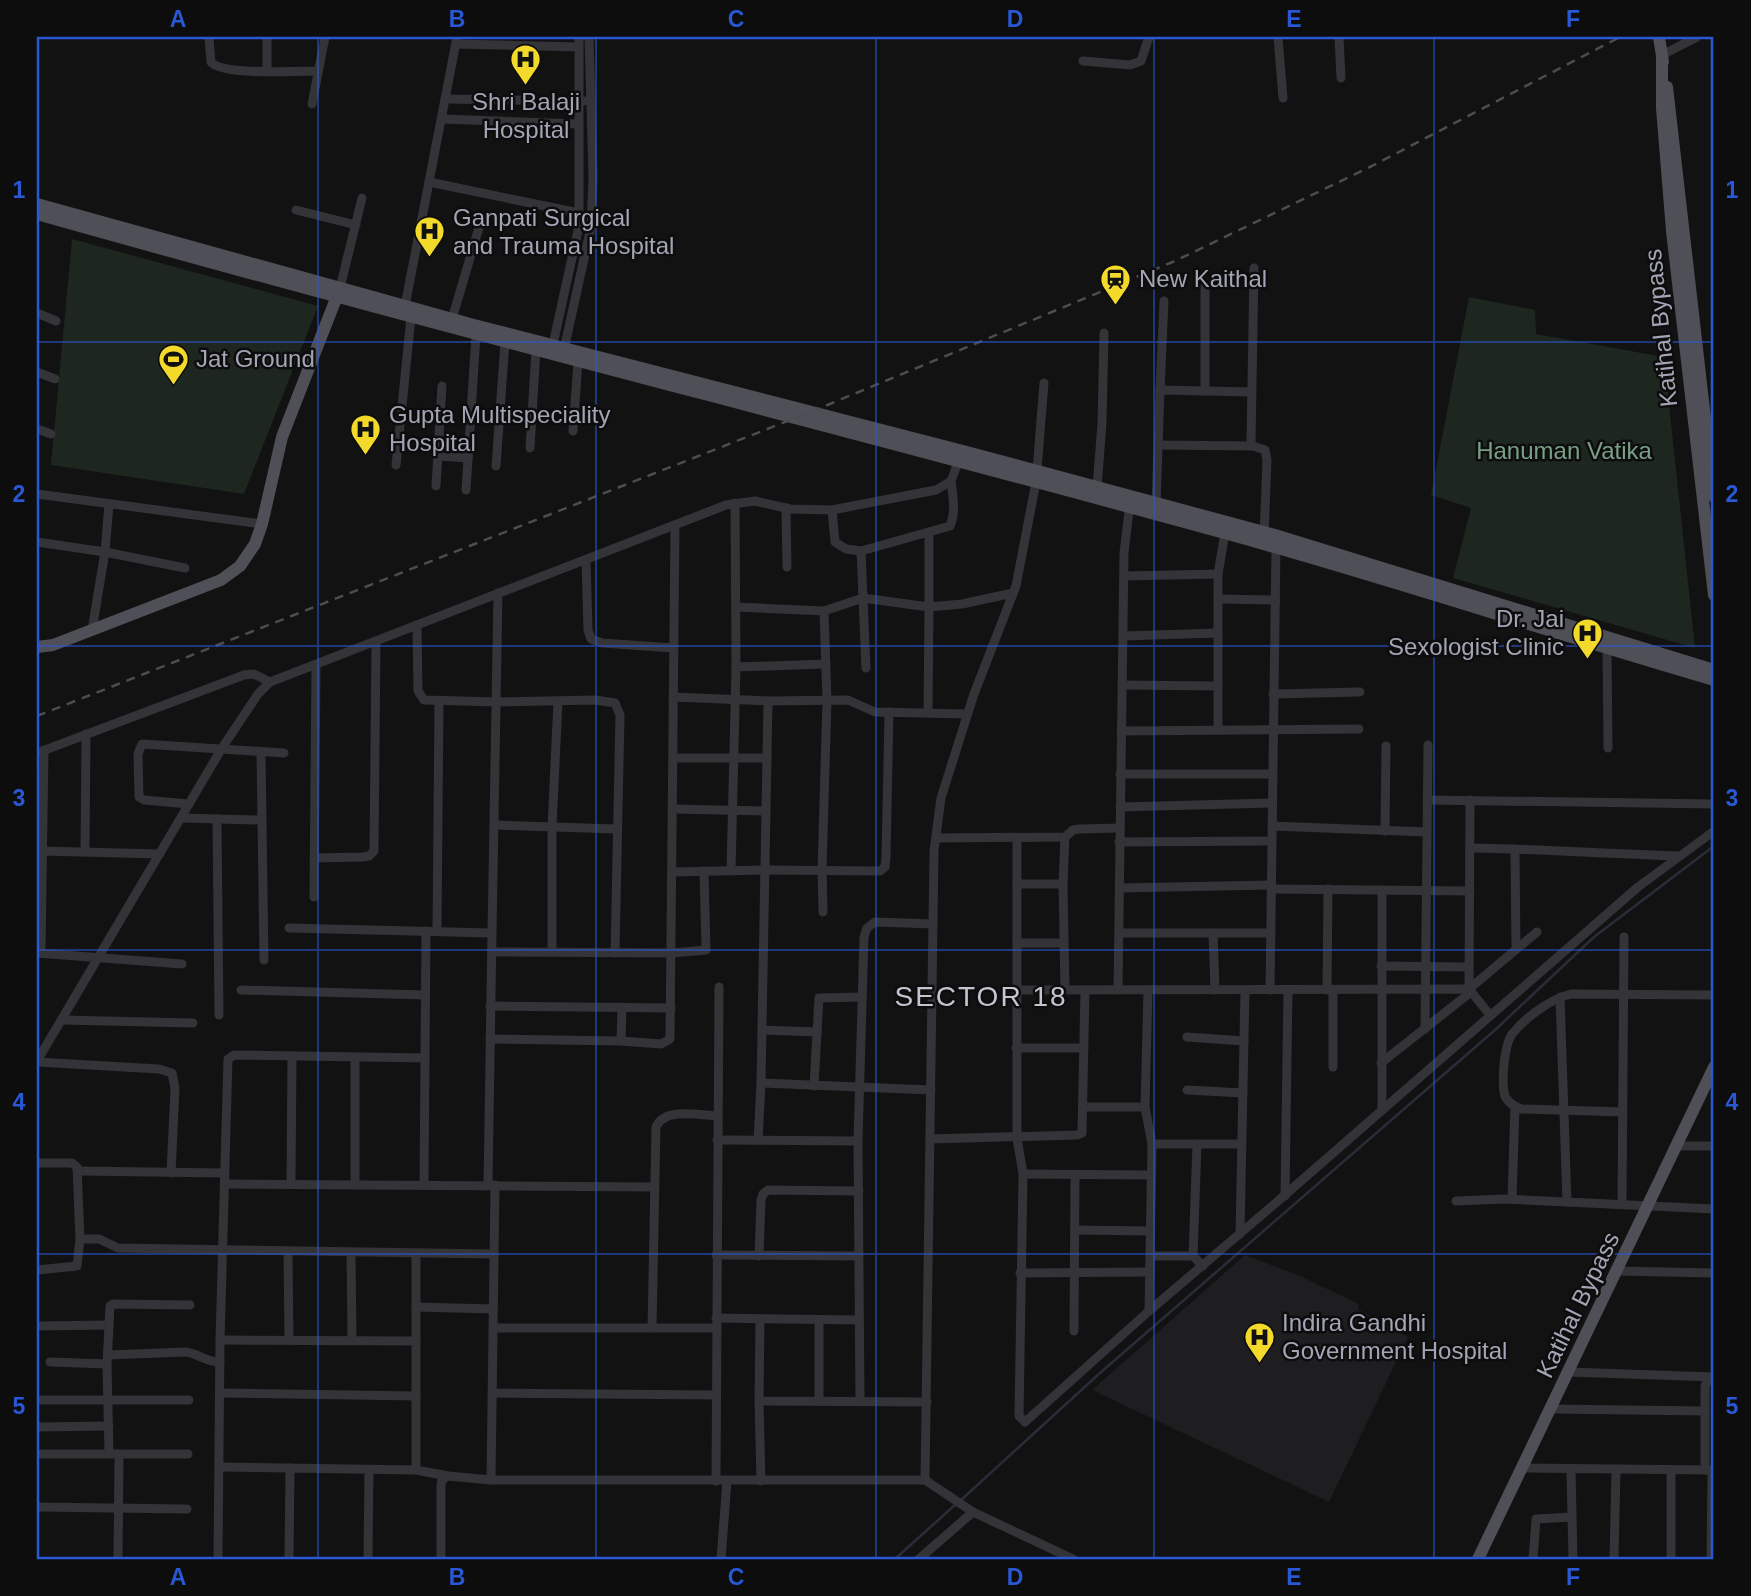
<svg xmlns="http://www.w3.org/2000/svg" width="1751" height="1596" font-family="Helvetica,sans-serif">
  <rect width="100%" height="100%" fill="#121213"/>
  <path fill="#1e1e20" d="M1245,1255L1300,1276L1359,1304L1358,1309L1408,1337L1329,1502L1092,1390Z"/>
  <g fill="#1e2620">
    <path d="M72,239L318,306L244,494L51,465Z"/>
    <path d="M1469,297L1535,310L1536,334L1664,357L1695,648L1453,578L1471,508L1431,495Z"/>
  </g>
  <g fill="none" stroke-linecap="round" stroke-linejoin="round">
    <g stroke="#282d37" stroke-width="2.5">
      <path d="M961,1500L1100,1373L1495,1030L1594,937L1714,846"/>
      <path d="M895,1559L956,1504"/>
    </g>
    <g stroke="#333338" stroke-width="9">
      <path d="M209,37L211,62C222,76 298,71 318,71"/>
      <path d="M1278,37L1283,98"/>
      <path d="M1339,37L1341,78"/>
      <path d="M456,44L579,47"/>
      <path d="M1662,55L1697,37"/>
      <path d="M1083,61L1130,65L1141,61L1149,37"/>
      <path d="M267,71V37"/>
      <path d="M445,99L584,101"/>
      <path d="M312,104L325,37"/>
      <path d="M442,119L579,124"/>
      <path d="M429,182L579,213"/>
      <path d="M296,210L356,225"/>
      <path d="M1254,268L1251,443L1253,446L1265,450L1267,460L1264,536"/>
      <path d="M340,288L362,198"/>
      <path d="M405,306L457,37"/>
      <path d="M37,313L56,321"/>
      <path d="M452,319L480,224"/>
      <path d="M552,349L579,226V37"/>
      <path d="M563,354L591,227L593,177L589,37"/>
      <path d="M37,372L55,379"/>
      <path d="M1160,390L1164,301"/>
      <path d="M1205,391V285"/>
      <path d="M37,429L51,434"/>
      <path d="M573,431L578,362"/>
      <path d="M1159,445L1253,446"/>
      <path d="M530,448L536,350"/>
      <path d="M438,456L468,458"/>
      <path d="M396,465L411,317"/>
      <path d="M496,466L505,342"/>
      <path d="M436,486L442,386"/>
      <path d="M1097,488L1102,423L1104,333"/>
      <path d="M466,490L476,335"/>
      <path d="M37,494L262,524"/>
      <path d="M1156,505L1160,390L1251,392"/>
      <path d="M786,508L787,567"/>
      <path d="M832,510L835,542L846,549L861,551L950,526C956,512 953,496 951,481"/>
      <path d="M929,532V607L962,604L1013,593"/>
      <path d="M37,542L105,552L185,568"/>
      <path d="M861,551L866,668"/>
      <path d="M586,560L588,630L591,639L602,643L674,648"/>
      <path d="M1124,576L1218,574"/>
      <path d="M1218,599L1276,600"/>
      <path d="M736,607L824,611L863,598L929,607L928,713"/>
      <path d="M417,625L418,691L424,700L497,702L596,700L615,703L620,715L615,953"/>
      <path d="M92,630L105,552L109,504"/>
      <path d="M1123,636L1218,633"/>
      <path d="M1607,647L1608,748"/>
      <path d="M736,667L826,664"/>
      <path d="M1122,685L1218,686"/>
      <path d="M1273,694L1360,692"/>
      <path d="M673,697L768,701L848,700L875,712L967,714"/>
      <path d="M1218,729V574L1225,533"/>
      <path d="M1121,731L1359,729"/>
      <path d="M37,753L244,675L254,674L270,682"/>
      <path d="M261,753L264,960"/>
      <path d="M673,758H767"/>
      <path d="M1120,774H1272"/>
      <path d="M1427,800L1714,804"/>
      <path d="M189,804L144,800L139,797L138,754L142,744L284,753"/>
      <path d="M1120,807L1272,803"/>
      <path d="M673,809L766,811"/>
      <path d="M182,818L260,820"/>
      <path d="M217,819L219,1015"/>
      <path d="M494,825L616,829"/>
      <path d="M1272,826L1427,832"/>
      <path d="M1385,831L1386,746"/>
      <path d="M936,838L1065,837L1073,830L1079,829L1120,828"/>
      <path d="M1017,838V1138L1023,1174L1019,1416L1025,1422L1149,1311L1278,1201L1638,887L1714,831"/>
      <path d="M1119,842L1271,841"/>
      <path d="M1470,848C1540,849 1609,854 1679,856"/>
      <path d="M1515,849L1516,949"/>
      <path d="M42,851L160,854"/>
      <path d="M85,852L86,734"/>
      <path d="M314,858L363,857L369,856L374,851L376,642"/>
      <path d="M731,871L736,667L735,503"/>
      <path d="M672,872L765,870L880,871L885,867L886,858L889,712"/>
      <path d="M1017,884H1063"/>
      <path d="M1119,888L1271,885"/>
      <path d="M1271,889L1470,891"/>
      <path d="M314,897L316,665"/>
      <path d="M823,912L822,870L827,700L824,611"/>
      <path d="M289,928L492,933L488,1185"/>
      <path d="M437,931L439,701"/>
      <path d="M492,933L498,593"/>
      <path d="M1119,933H1271"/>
      <path d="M1213,933L1215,990"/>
      <path d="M1017,943H1063"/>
      <path d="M492,952L672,953L706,950L704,871"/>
      <path d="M552,952V827L558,701"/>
      <path d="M37,953L182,964"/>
      <path d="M41,953L44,750"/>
      <path d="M1381,966L1469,967"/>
      <path d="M1469,989L1470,800"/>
      <path d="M1469,989L1537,932"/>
      <path d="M241,990L425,995"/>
      <path d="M1017,990L1469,989L1490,1015"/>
      <path d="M1065,990L1063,884L1065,837"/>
      <path d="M1118,990L1124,553L1130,502"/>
      <path d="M1270,990L1276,547"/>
      <path d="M1327,990L1328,889"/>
      <path d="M1333,990V1067"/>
      <path d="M1560,997L1567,1202"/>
      <path d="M490,1006L671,1008"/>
      <path d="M62,1020L193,1023"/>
      <path d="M1425,1029L1428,745"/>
      <path d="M762,1030L817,1032"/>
      <path d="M1187,1037L1244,1041"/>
      <path d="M490,1039L621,1041L661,1044L670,1039L675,525"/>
      <path d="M621,1041L622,1007"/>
      <path d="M1016,1048H1084"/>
      <path d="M37,1061L222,748L258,694L270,682L726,505L755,501L790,509L832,510L936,490L951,481L960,457"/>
      <path d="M37,1062L159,1069L172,1073L175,1088L171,1173"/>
      <path d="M1381,1063L1471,992"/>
      <path d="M761,1083L931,1090"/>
      <path d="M814,1086L819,998L862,997"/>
      <path d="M1187,1090L1243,1093"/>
      <path d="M1083,1107H1145L1148,990"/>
      <path d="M1145,1107L1152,1144L1149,1311"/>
      <path d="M1382,1110V890"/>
      <path d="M1623,1112L1521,1109C1514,1106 1508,1103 1505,1096C1501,1083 1504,1043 1513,1033C1527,1016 1551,999 1571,994L1714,995"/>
      <path d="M930,1139L1077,1135L1082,1133L1085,990"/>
      <path d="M717,1140L858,1141"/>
      <path d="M758,1140L761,1083L768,701"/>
      <path d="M1152,1144H1242"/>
      <path d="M1197,1144L1193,1256L1203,1266"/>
      <path d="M1677,1146H1714"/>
      <path d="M37,1163H72L77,1167L80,1239L77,1266L37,1270"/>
      <path d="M78,1171L224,1173"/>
      <path d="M1023,1174L1151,1175"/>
      <path d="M224,1184L653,1187"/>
      <path d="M291,1184L292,1056"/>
      <path d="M355,1185V1057"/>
      <path d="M424,1185L426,931"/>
      <path d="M1285,1196L1288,990"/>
      <path d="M1512,1199L1515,1107"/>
      <path d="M1456,1201L1504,1199L1714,1209"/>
      <path d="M1622,1204L1624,937"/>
      <path d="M1075,1230L1150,1231"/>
      <path d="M1240,1234L1245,990"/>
      <path d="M80,1239H99L118,1248L494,1254"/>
      <path d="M288,1252L289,1340"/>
      <path d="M351,1253L352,1340"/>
      <path d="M416,1253V1470"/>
      <path d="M716,1255L859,1256"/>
      <path d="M759,1256L761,1200L763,1194L768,1190L859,1191"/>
      <path d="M1150,1256H1193"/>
      <path d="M1617,1271L1714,1273"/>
      <path d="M1020,1273L1150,1272"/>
      <path d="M416,1307L493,1309"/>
      <path d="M716,1318L859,1320"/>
      <path d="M760,1319L759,1401L927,1402"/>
      <path d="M819,1320V1401"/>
      <path d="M37,1326L109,1325"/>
      <path d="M493,1328H716"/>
      <path d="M652,1328L656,1127C665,1107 699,1115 717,1116"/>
      <path d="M1074,1331L1075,1175"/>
      <path d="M220,1340L416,1341"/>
      <path d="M108,1355L186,1352C199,1354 207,1362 220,1362"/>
      <path d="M50,1362L107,1364"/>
      <path d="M1569,1372L1714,1377"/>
      <path d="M221,1393L416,1396"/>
      <path d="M492,1393L716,1395"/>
      <path d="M37,1400H189"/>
      <path d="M759,1401L761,1481"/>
      <path d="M860,1401L858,1141L864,937L867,928L875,922L933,924"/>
      <path d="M1551,1409L1705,1411"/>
      <path d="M37,1427L109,1426"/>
      <path d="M37,1454H188"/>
      <path d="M109,1454L107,1364L110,1306L113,1304L190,1305"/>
      <path d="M220,1467L416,1470L448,1476"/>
      <path d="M1523,1468L1714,1470"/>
      <path d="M1571,1470L1573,1559"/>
      <path d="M1671,1470V1559"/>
      <path d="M1705,1470V1386L1708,1379L1713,1377"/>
      <path d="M491,1480L495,1185"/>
      <path d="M925,1480L934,851L941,798L974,694L1016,586L1036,482L1044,383"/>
      <path d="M716,1481L719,987"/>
      <path d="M37,1507L187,1509"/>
      <path d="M118,1559L119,1455"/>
      <path d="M218,1559L220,1340L228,1059L234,1055L425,1058"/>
      <path d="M289,1559L290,1468"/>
      <path d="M368,1559L369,1470"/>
      <path d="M441,1559V1485L442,1480L448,1476L491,1480H925L973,1512L1073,1559"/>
      <path d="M721,1559L727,1481"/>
      <path d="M919,1559L973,1512"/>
      <path d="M1533,1559L1536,1519L1572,1517"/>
      <path d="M1614,1559L1616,1470"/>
      <path d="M1711,1559L1712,1470"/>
    </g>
    <g stroke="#4f4f57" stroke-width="12">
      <path d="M1659,37L1663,62"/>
      <path d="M1662,55V108L1672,231L1714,595"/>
      <path d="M1667,87L1714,497"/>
      <path d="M37,204L474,325L963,451L1275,535L1714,670"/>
      <path d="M37,214C433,326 832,425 1228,534C1391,579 1552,633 1714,680"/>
      <path d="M37,647L53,645L221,580L240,566L255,544L262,524L282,437L339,291"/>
      <path d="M1478,1559L1714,1067"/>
    </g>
    <path stroke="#4c4c53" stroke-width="2.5" stroke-dasharray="9 7" stroke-linecap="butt" d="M37,716L808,413L1175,261L1372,166L1620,37"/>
  </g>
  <path fill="none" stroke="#2a57d4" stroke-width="2" stroke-opacity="0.55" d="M318,37V1559M596,37V1559M876,37V1559M1154,37V1559M1434,37V1559M37,342H1714M37,646H1714M37,950H1714M37,1254H1714"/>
  <defs>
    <symbol id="hospital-pin" viewBox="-11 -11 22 30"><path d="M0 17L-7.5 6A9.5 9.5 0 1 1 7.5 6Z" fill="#f3d92a" stroke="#0d0d0e"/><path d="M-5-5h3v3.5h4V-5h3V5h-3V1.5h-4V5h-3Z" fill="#111"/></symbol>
    <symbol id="station-pin" viewBox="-11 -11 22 30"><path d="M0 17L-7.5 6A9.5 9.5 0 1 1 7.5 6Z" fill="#f3d92a" stroke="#0d0d0e"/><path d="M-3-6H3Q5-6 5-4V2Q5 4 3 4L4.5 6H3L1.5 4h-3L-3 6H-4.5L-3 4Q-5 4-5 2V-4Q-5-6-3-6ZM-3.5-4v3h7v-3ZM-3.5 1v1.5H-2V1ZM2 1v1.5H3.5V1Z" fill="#111"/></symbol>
    <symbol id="stadium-pin" viewBox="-11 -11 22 30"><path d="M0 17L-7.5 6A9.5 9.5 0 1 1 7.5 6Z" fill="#f3d92a" stroke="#0d0d0e"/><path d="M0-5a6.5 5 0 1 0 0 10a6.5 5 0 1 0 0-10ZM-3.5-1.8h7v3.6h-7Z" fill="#111"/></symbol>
  </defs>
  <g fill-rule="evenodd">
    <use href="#hospital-pin" x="508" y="42" width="35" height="47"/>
    <use href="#hospital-pin" x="412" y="214" width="35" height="47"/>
    <use href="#station-pin" x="1098" y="262" width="35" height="47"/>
    <use href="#stadium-pin" x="156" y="342" width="35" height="47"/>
    <use href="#hospital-pin" x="348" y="412" width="35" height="47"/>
    <use href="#hospital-pin" x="1570" y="616" width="35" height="47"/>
    <use href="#hospital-pin" x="1242" y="1320" width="35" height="47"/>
  </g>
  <g text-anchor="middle" stroke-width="5" stroke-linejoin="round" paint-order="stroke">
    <g font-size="24" fill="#a3a5b4" stroke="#0d0d0e" text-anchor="start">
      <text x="526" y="110" text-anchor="middle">Shri Balaji<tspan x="526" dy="28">Hospital</tspan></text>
      <text x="453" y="226">Ganpati Surgical<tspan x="453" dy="28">and Trauma Hospital</tspan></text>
      <text x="1139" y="287">New Kaithal</text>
      <text x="196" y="367">Jat Ground</text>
      <text x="389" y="423">Gupta Multispeciality<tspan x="389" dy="28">Hospital</tspan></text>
      <text x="1564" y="627" text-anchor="end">Dr. Jai<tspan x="1564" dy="28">Sexologist Clinic</tspan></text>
      <text x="1282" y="1331">Indira Gandhi<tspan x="1282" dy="28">Government Hospital</tspan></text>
    </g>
    <g font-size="24" fill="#a3a5b4" stroke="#0d0d0e">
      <text transform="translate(1661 328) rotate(-96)" y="8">Katihal Bypass</text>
      <text transform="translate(1578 1305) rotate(-64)" y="8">Katihal Bypass</text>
    </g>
    <g font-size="24" fill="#79a084" stroke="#0d0d0e">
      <text x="1564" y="459">Hanuman Vatika</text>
    </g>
    <g font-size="28" letter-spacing="2" fill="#c4c5d0" stroke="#0d0d0e">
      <text x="981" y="1006">SECTOR 18</text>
    </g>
  </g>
  <rect width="1751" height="1596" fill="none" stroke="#0d0d0e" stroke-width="77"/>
  <rect x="38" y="38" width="1674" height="1520" fill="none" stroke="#2a57d4" stroke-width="2.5"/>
  <g font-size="23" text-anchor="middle" font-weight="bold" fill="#2a57d4">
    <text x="178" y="27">A</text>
    <text x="457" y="27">B</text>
    <text x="736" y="27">C</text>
    <text x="1015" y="27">D</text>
    <text x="1294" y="27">E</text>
    <text x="1573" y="27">F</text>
    <text x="19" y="198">1</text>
    <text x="1732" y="198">1</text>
    <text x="19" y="502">2</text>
    <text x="1732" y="502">2</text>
    <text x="19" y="806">3</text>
    <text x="1732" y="806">3</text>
    <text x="19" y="1110">4</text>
    <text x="1732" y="1110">4</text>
    <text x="19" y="1414">5</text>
    <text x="1732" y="1414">5</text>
    <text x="178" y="1585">A</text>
    <text x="457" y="1585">B</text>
    <text x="736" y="1585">C</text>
    <text x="1015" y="1585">D</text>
    <text x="1294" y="1585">E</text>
    <text x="1573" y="1585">F</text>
  </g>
</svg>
